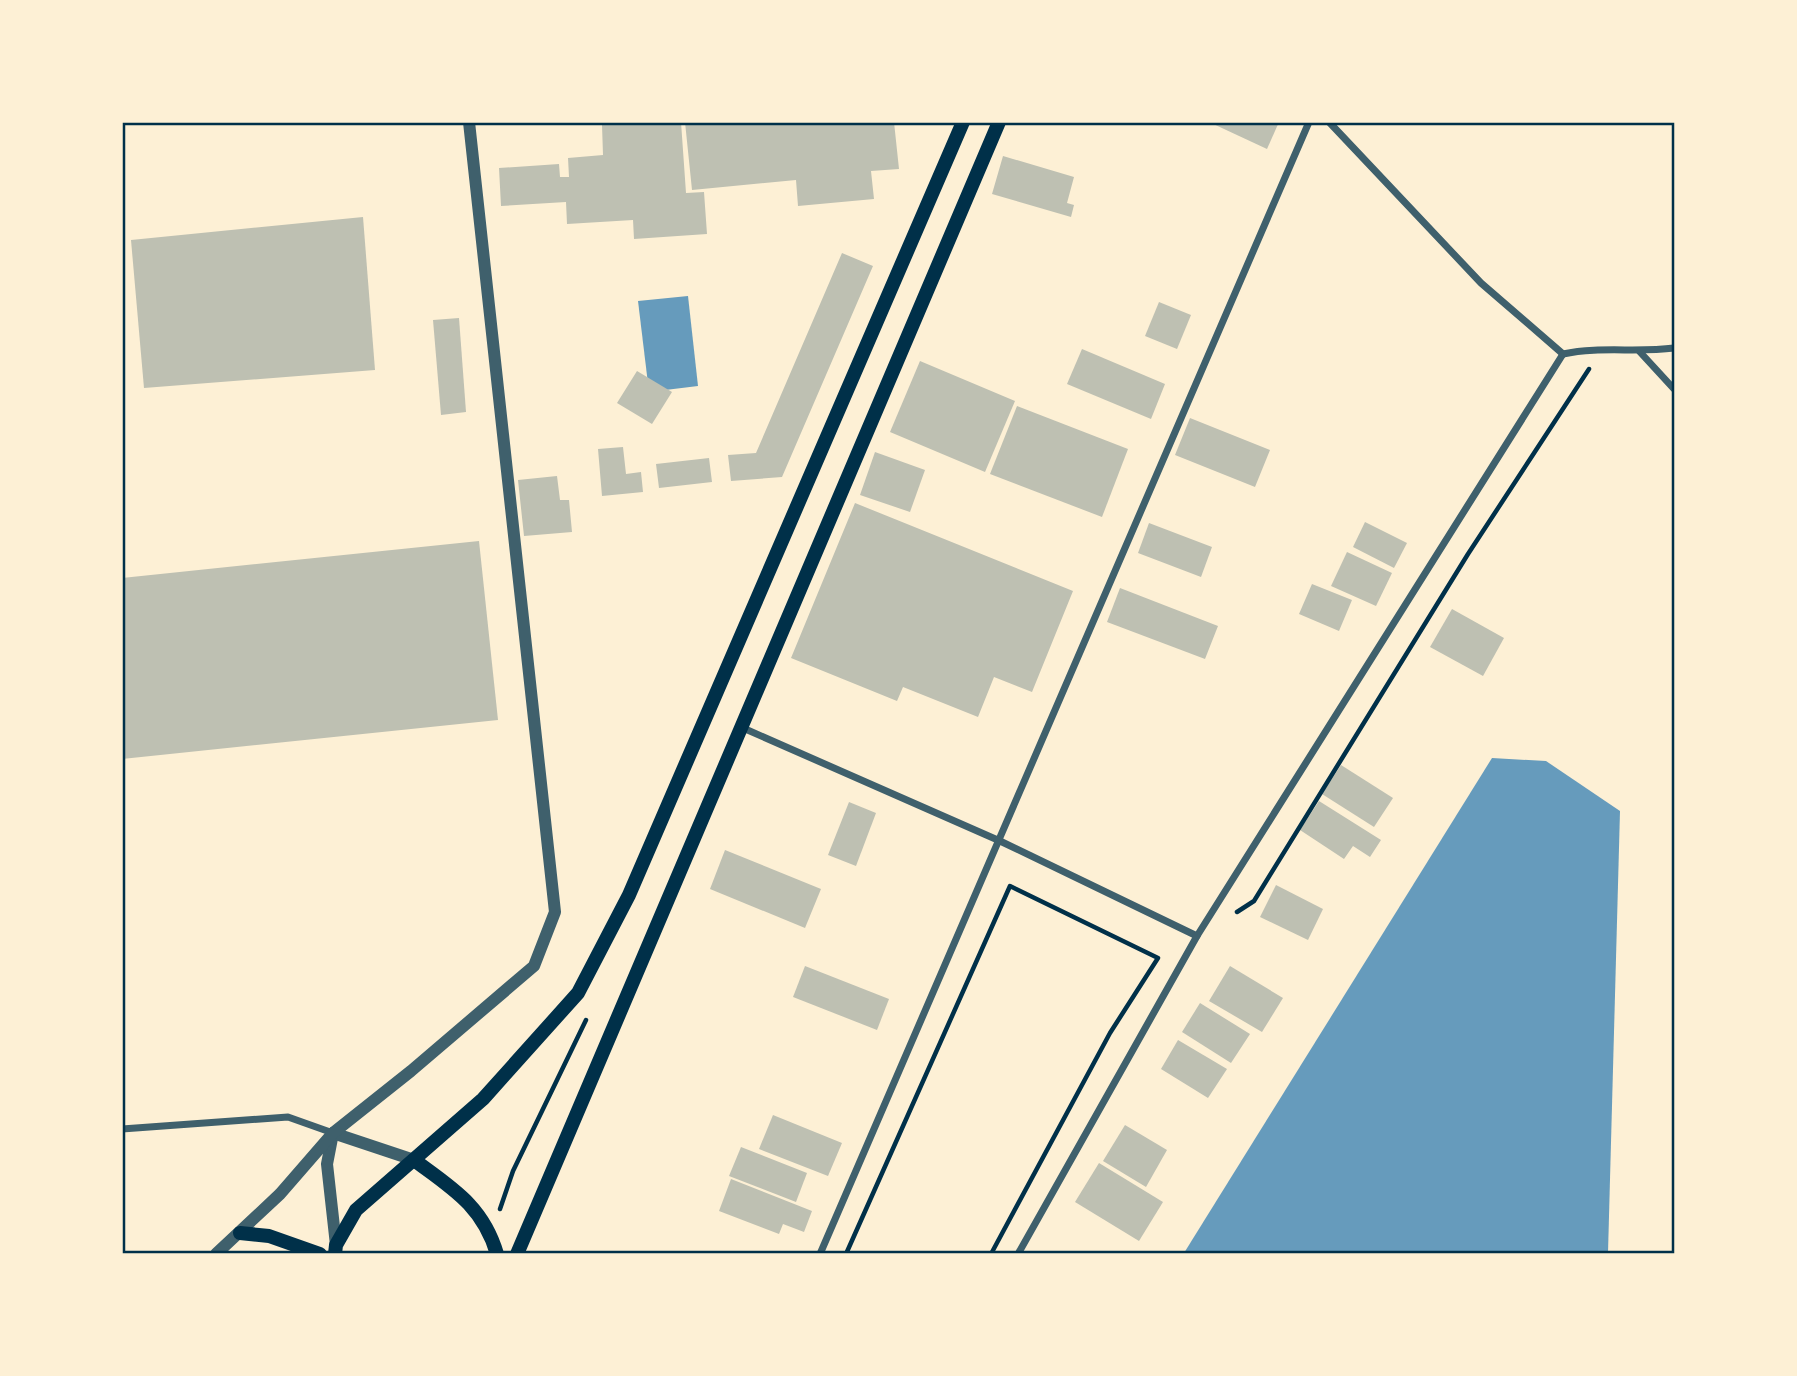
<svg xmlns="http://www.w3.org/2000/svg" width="1797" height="1376" font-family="'Sofia Sans Condensed',sans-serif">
  <rect width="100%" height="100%" fill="#fdf0d5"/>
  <g fill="#669bbc">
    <path d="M688,296L698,386L649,392L638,301Z"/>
    <path d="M1492,758L1546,761L1620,811L1608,1253H1184Z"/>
  </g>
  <g fill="#bec0b2">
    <path d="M642,122H681L686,193L704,192L707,234L634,239L633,220L567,224L566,202L501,206L499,168L559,164L560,177H569L568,158L603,155L602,125Z"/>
    <path d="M685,122H894L899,169L871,171L874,199L798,206L796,180L692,190Z"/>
    <path d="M1209,122H1279L1267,149Z"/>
    <path d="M1003,156L1074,177L1067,203L1074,205L1071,217L992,194Z"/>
    <path d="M363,217L375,370L144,388L131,240Z"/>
    <path d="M842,253L873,266L782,477L731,481L728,455L756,453Z"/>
    <path d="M1159,302L1191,315L1177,349L1145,336Z"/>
    <path d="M459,318L466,412L441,415L433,320Z"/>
    <path d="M1082,349L1165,384L1151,419L1067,384Z"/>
    <path d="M920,361L1015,401L985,472L890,432Z"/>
    <path d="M637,371L672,392L652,424L617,403Z"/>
    <path d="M1017,406L1128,449L1102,517L990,474Z"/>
    <path d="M1190,418L1270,450L1255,487L1175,455Z"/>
    <path d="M623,447L626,474L641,472L643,492L602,496L598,449Z"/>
    <path d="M875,452L925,470L910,512L860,495Z"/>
    <path d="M709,458L712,482L659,488L656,464Z"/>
    <path d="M557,476L560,500H569L572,532L524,536L518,480Z"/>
    <path d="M855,503L1073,591L1032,692L994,677L978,717L903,687L897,701L791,658Z"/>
    <path d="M1365,522L1407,543L1394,568L1353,547Z"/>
    <path d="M1149,523L1212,547L1201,577L1138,553Z"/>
    <path d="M479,541L498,720L122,759V578Z"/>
    <path d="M1347,552L1392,573L1376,606L1331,586Z"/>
    <path d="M1312,584L1352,600L1339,631L1299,614Z"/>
    <path d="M1120,588L1218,626L1205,659L1107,622Z"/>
    <path d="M1452,609L1504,638L1483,676L1430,647Z"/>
    <path d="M1341,765L1393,798L1374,827L1322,794Z"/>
    <path d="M1319,801L1381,840L1370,857L1353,846L1344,859L1300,830Z"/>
    <path d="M849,802L876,813L856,866L828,855Z"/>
    <path d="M725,850L821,889L805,928L710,889Z"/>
    <path d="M1276,885L1323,909L1308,940L1260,917Z"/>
    <path d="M805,966L889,999L877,1030L793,997Z"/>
    <path d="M1230,966L1283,998L1262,1032L1209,1001Z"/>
    <path d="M1200,1003L1250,1034L1231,1063L1182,1032Z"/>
    <path d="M1178,1040L1227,1069L1208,1098L1161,1069Z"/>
    <path d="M773,1115L842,1143L828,1176L759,1149Z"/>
    <path d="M1125,1125L1167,1150L1146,1187L1103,1161Z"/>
    <path d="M741,1147L807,1173L796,1202L729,1176Z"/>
    <path d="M1099,1163L1163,1202L1139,1241L1075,1202Z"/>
    <path d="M731,1179L812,1211L804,1232L783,1224L779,1234L719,1211Z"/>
  </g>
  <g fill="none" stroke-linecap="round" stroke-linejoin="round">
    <g stroke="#003049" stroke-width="4.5">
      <path d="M1237,912L1254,901L1468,554L1589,369"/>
      <path d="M500,1209L513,1171L586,1020"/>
      <path d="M846,1254L1010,886L1158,958L1110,1033L991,1254"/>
    </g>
    <g stroke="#3f606c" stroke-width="7">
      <path d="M1329,122L1481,283L1563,354"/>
      <path d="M1640,352L1674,389"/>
      <path d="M1563,354C1600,346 1637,353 1674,348"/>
      <path d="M743,728L1000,841L1197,936"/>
      <path d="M122,1129L288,1117L333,1133"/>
      <path d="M820,1254L1309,122"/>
      <path d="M1018,1254L1197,936L1563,354"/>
    </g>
    <g stroke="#3f606c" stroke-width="12">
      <path d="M333,1133L327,1164L336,1245"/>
      <path d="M333,1133L414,1160"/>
      <path d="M216,1254L280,1194L333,1133L411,1071L534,966L555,912L469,122"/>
    </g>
    <g stroke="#003049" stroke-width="14">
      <path d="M414,1160C452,1188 483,1206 497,1254"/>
      <path d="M240,1233L269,1236L320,1254"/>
      <path d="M335,1254L336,1245L356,1210L483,1099L578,993L629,895L963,122"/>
      <path d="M517,1254L999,122"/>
    </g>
  </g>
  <rect width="1797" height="1376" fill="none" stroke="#fdf0d5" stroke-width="248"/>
  <rect x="124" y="124" width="1549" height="1128" fill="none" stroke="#003049" stroke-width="2.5"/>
</svg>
